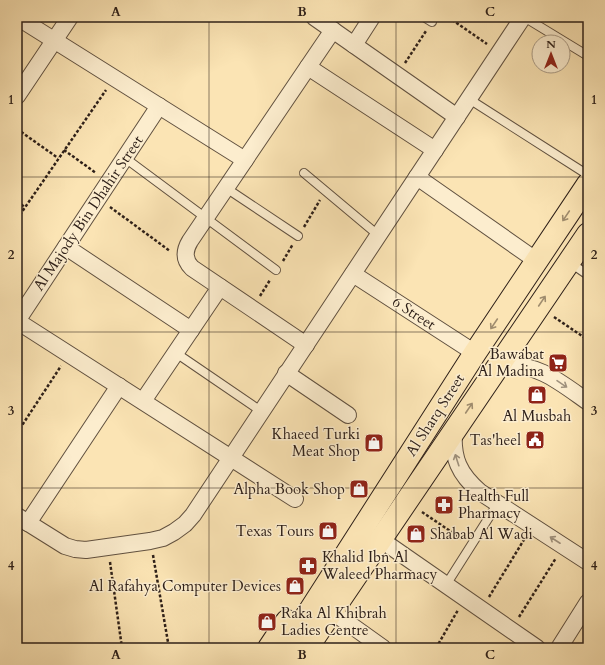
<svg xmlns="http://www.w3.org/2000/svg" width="605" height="665" font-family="Cardo,serif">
  <rect width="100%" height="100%" fill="#fbe4b4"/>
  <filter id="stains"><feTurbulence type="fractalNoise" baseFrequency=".005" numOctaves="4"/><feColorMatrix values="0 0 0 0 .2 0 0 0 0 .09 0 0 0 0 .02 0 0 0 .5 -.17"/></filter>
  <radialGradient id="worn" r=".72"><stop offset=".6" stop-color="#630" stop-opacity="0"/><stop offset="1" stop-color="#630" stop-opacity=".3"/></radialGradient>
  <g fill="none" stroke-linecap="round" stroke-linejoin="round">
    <defs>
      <g id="service">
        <path d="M424,17L432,22"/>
        <path d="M524,17L588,56"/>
        <path d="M469,99L588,175"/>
        <path d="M125,158L276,270"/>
        <path d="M304,173L378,235"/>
        <path d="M226,188L298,236"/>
        <path d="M569,262L588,275"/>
        <path d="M176,353L261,411"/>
        <path d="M446,585L498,503"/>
      </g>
      <g id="minor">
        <path d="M17,17L245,160"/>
        <path d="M314,17L457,117"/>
        <path d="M354,45L372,17"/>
        <path d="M308,67L435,150"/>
        <path d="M17,96L70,17"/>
        <path d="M417,177L537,261"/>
        <path d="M66,247L191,330"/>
        <path d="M353,274L475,353"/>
        <path d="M17,321L295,499"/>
        <path d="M17,321L159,106"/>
        <path d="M306,345L192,268C184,260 184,251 190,241L333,30"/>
        <path d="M499,364C539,364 557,380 588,402"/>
        <path d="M286,373L348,415"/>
        <path d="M143,401L220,287"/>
        <path d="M454,431C452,458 459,474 480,492L588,562"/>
        <path d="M17,516L65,546L75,549L86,550L150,541L163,538L174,532L185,524L193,515L523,17"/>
        <path d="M28,523L119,386"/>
        <path d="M390,546L537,648"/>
        <path d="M341,618L383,648"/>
        <path d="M559,648L588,602"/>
      </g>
      <g id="primary">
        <path d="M269,648L287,621"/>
        <path d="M286,648L475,353L588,184"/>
        <path d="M307,648L588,234"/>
      </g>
    </defs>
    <use href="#service" stroke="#615140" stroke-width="10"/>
    <use href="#minor" stroke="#615140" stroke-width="18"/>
    <use href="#primary" stroke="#2e2019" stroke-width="24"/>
    <g stroke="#2e2019" stroke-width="2.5" stroke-dasharray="3 2" stroke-linecap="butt">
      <path d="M448,17L487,44"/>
      <path d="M405,63L426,31"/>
      <path d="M17,129L58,158"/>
      <path d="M64,150L96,173"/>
      <path d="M17,202L25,207"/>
      <path d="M110,207L170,251"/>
      <path d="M17,219L106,90"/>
      <path d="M304,227L320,200"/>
      <path d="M283,261L293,244"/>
      <path d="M260,296L270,280"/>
      <path d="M554,317L588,340"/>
      <path d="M584,380L588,374"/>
      <path d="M17,433L61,366"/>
      <path d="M422,512L462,539"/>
      <path d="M153,555L169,648"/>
      <path d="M110,562L122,648"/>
      <path d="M489,597L525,538"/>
      <path d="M519,617L556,558"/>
      <path d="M436,648L458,610"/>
    </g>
    <use href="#service" stroke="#fcedce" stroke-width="8"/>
    <use href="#minor" stroke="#fcedce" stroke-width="16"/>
    <use href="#primary" stroke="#fbe4b4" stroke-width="22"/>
  </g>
  <defs><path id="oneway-shaft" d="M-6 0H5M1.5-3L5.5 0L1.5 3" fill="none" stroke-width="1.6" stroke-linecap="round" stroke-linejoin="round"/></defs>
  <g stroke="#9f8c6e">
    <use href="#oneway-shaft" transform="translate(566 216) rotate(124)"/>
    <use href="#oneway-shaft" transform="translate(542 301) rotate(-56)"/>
    <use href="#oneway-shaft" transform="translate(494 324) rotate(124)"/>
    <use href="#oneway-shaft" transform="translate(469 408) rotate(-56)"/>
  </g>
  <g stroke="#9f917d">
    <use href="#oneway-shaft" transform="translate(562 384) rotate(34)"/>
    <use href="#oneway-shaft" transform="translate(457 460) rotate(-108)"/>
    <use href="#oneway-shaft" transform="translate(555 540) rotate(-147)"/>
  </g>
  <path fill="none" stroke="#2e2019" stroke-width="1" stroke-opacity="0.55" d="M209,17V648M396,17V648M17,177H588M17,332H588M17,488H588"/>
  <defs>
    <symbol id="supermarket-square" viewBox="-11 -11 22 22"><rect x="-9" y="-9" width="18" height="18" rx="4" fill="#8f2418" stroke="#fcedce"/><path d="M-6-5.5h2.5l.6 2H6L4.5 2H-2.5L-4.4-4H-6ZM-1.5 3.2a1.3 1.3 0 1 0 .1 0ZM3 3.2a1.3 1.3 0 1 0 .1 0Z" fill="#fff"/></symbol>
    <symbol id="shop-square" viewBox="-11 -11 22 22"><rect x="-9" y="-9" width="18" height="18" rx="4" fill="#8f2418" stroke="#fcedce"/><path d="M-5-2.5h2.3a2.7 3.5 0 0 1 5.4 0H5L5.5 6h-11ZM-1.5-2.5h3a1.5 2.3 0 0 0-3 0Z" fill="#fff"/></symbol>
    <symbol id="civic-square" viewBox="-11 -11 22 22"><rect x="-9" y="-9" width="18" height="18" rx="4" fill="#8f2418" stroke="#fcedce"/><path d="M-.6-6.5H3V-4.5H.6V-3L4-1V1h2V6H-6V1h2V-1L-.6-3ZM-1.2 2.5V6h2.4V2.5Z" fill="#fff"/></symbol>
    <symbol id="pharmacy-square" viewBox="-11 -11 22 22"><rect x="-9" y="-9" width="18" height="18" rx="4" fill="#8f2418" stroke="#fcedce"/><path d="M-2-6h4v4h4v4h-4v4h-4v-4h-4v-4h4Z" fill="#fff"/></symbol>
  </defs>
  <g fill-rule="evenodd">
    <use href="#supermarket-square" x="547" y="352" width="22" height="22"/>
    <use href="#shop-square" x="526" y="384" width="22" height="22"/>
    <use href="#civic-square" x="524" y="429" width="22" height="22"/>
    <use href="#shop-square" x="363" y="432" width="22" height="22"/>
    <use href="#shop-square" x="348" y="478" width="22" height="22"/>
    <use href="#pharmacy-square" x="433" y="494" width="22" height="22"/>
    <use href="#shop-square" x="317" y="520" width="22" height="22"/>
    <use href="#shop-square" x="405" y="523" width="22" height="22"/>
    <use href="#pharmacy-square" x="297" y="555" width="22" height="22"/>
    <use href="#shop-square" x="284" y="575" width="22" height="22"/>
    <use href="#shop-square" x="256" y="611" width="22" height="22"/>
  </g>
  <g text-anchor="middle" stroke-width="3" stroke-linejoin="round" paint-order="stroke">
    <g font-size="15" fill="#2e2019" stroke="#fcedce">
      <text transform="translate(88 213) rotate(-56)" y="5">Al Majody Bin Dhahir Street</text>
      <text transform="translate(414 313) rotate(33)" y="5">6 Street</text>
      <text transform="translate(435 415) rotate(-57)" y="5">Al Sharq Street</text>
    </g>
    <g font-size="15" fill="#2e2019" stroke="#fcedce" text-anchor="end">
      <text x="544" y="359">Bawabat<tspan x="544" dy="17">Al Madina</tspan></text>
      <text x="537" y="421" text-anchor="middle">Al Musbah</text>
      <text x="360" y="439">Khaeed Turki<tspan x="360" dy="17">Meat Shop</tspan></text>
      <text x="521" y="445">Tas'heel</text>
      <text x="345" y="494">Alpha Book Shop</text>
      <text x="458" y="501" text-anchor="start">Health Full<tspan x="458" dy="17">Pharmacy</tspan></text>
      <text x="314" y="536">Texas Tours</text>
      <text x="430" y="539" text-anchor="start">Shabab Al Wadi</text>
      <text x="322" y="562" text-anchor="start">Khalid Ibn Al<tspan x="322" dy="17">Waleed Pharmacy</tspan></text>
      <text x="281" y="591">Al Rafahya Computer Devices</text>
      <text x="281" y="618" text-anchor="start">Raka Al Khibrah<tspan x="281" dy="17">Ladies Centre</tspan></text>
    </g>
  </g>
  <rect width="605" height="665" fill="none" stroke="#fbe4b4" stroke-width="44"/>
  <g transform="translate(551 54)"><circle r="19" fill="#fcedce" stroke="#aa9b86"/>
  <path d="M0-3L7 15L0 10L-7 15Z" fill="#8f2418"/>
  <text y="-6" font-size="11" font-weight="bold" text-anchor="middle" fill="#2e2019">N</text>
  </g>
  <rect x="22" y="22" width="561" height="621" fill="none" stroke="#2e2019" stroke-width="1.5"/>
  <g font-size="13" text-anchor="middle" font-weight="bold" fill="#2e2019">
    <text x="116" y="16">A</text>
    <text x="302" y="16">B</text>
    <text x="490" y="16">C</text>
    <text x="11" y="104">1</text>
    <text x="594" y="104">1</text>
    <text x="11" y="259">2</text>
    <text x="594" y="259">2</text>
    <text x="11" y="415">3</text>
    <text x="594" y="415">3</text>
    <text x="11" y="570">4</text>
    <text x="594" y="570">4</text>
    <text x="116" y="659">A</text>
    <text x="302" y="659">B</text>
    <text x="490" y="659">C</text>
  </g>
  <rect width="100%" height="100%" filter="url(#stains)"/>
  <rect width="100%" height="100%" fill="url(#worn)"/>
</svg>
